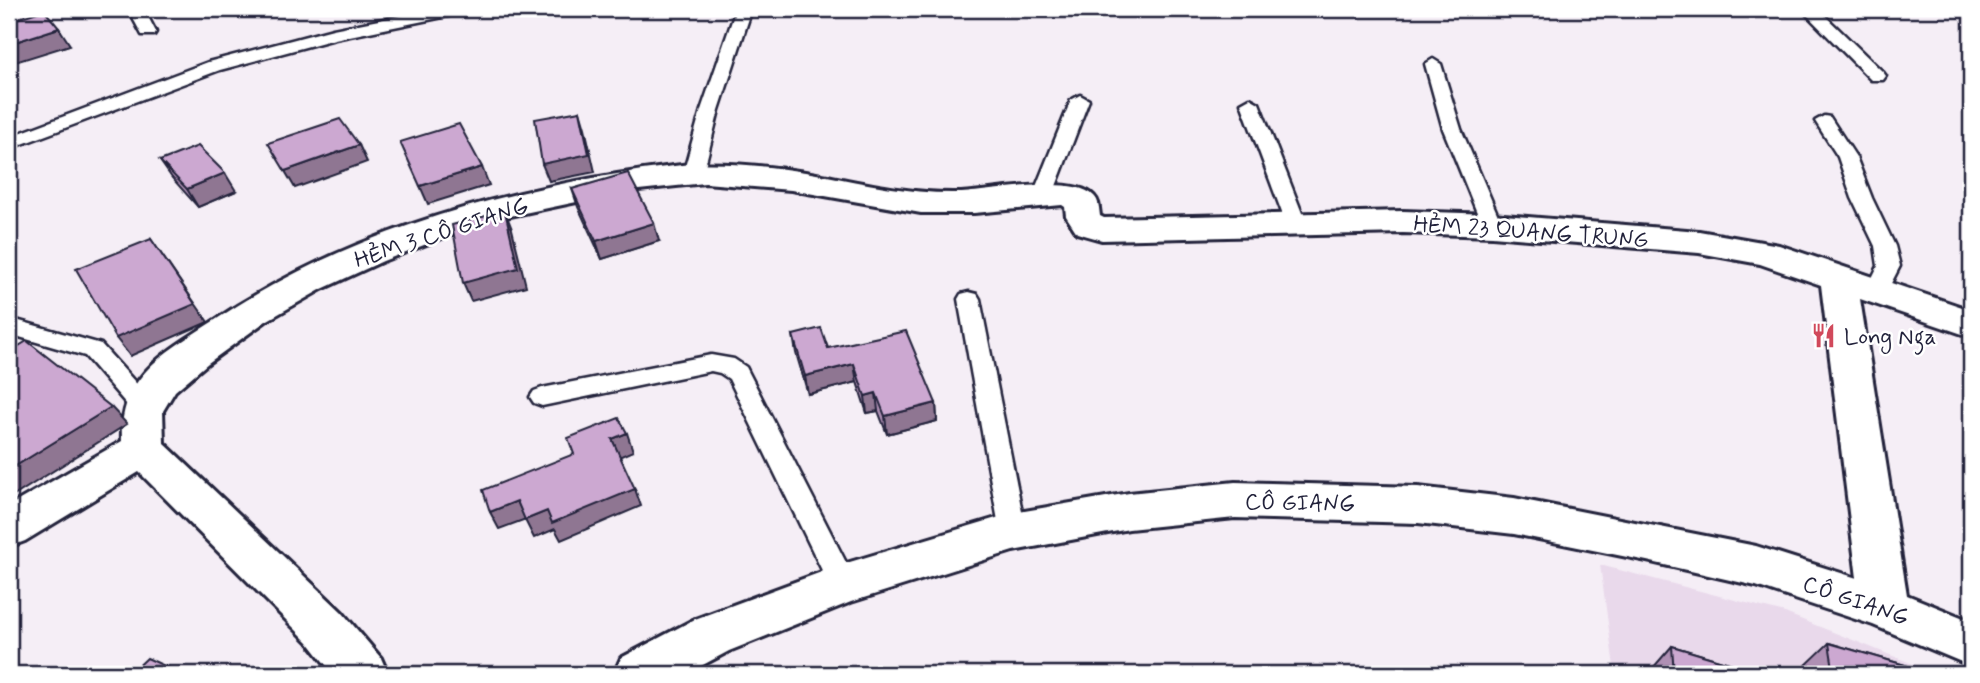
<svg xmlns="http://www.w3.org/2000/svg" width="1980" height="683" font-family="Mynerve,sans-serif">
  <rect width="100%" height="100%" fill="#f5eef6"/>
  <filter id="ink" filterUnits="userSpaceOnUse"><feTurbulence type="fractalNoise" baseFrequency=".0143" numOctaves="2"/><feDisplacementMap in="SourceGraphic" scale="14" xChannelSelector="R" yChannelSelector="G"/><feConvolveMatrix kernelMatrix="1 2 1 2 8 2 1 2 1" color-interpolation-filters="sRGB"/></filter>
  <g filter="url(#ink)">
    <path fill="#e9d9eb" d="M1600,565L1785,613L1938,674H1615Z"/>
    <g fill="none" stroke-linecap="round" stroke-linejoin="round">
      <defs>
        <g id="lane">
          <path d="M128,9H144L156,32L154,35H142Z"/>
          <path d="M435,9H466L458,14L335,39L220,70L9,149V137L208,62L333,29Z"/>
          <path d="M736,9H752L719,110L703,174L700,178H686L683,174L701,110Z"/>
          <path d="M1801,9H1818L1883,72L1886,76L1883,80H1871Z"/>
          <path d="M1433,59L1441,64L1461,129L1502,225L1499,230H1485L1482,225L1443,129L1425,64Z"/>
          <path d="M1080,95L1089,100L1053,194L1050,198H1036L1033,194L1071,100Z"/>
          <path d="M1250,98L1259,103L1307,226L1304,231H1290L1287,226L1241,103Z"/>
          <path d="M1824,116L1830,117L1856,157L1872,198L1895,246L1900,266L1885,295L1877,297L1869,295L1866,290L1878,266L1875,246L1852,198L1838,157L1815,121Z"/>
          <path d="M969,292L977,294L980,299L1026,532L1022,540L1013,543L1004,540L1000,532L958,299L961,294Z"/>
          <path d="M9,318L101,344L152,401L155,407L152,413L143,416L134,413L85,356L9,334Z"/>
          <path d="M711,355L734,359L746,367L857,584L853,593L843,596L833,593L729,379L720,373L711,371L542,406L534,403L530,397L534,391L542,388Z"/>
        </g>
        <path id="street" d="M690,164C734,162 779,167 822,175C868,184 911,194 959,193C990,192 1072,174 1094,196C1099,201 1099,208 1100,216L1104,218L1403,211L1492,214L1699,231L1779,245L1971,310V337L1860,299L1907,595L1971,621V666L1873,625L1756,586L1647,561L1514,534L1418,523L1235,518L1129,529L1013,551L851,602L729,651L686,674H614L621,658L695,619L843,564L1013,513L1129,493L1235,482L1418,487L1514,498L1756,546L1857,578L1821,285L1760,264L1699,253L1492,236L1403,233L1102,240L1077,233L1066,216L1065,207L1062,205L974,213H921L791,190L705,183L629,191L510,216L447,236L383,261L322,289L266,321L208,363L175,391L163,411L164,443L342,612L381,658L388,674H333L308,642L139,472L25,541L9,547V506L122,441C119,377 164,353 212,322C353,227 523,183 690,164Z"/>
      </defs>
      <use href="#lane" stroke="#22223b" stroke-width="5"/>
      <use href="#street" stroke="#22223b" stroke-width="6"/>
      <use href="#lane" fill="#fff" fill-rule="evenodd"/>
      <use href="#street" fill="#fff" fill-rule="evenodd"/>
    </g>
    <g fill="#af90b4" stroke="#22223b" stroke-width="2">
      <path d="M160,161L236,191L198,207L172,178Z"/>
      <path d="M572,189L659,241L602,259L578,207Z"/>
      <path d="M793,335L828,348L936,403L937,421L887,434L878,411L867,413L857,382L808,394L796,353Z"/>
      <path d="M1829,643L1936,674H1807L1805,666Z"/>
      <path d="M1672,646L1766,674H1653L1652,669Z"/>
    </g>
    <g fill="#8f7692" stroke="#22223b" stroke-width="2">
      <path d="M59,28L70,45L9,64V44Z"/>
      <path d="M580,111L585,128L595,172L549,181L542,164Z"/>
      <path d="M359,145L367,162L295,188L285,171Z"/>
      <path d="M482,167L489,185L428,204L420,186Z"/>
      <path d="M225,173L236,191L198,207L187,189Z"/>
      <path d="M505,211L512,229L526,286L471,301L463,283Z"/>
      <path d="M654,223L659,241L602,259L596,241Z"/>
      <path d="M151,239L208,322L130,356L116,338Z"/>
      <path d="M854,364L857,382L808,394L805,376Z"/>
      <path d="M876,393L878,411L867,413L865,396Z"/>
      <path d="M936,403L937,421L887,434L885,416Z"/>
      <path d="M111,407L127,424L9,499V470Z"/>
      <path d="M627,433L633,451L619,457L612,439Z"/>
      <path d="M635,489L641,506L561,540L555,529L534,538L525,520L547,511Z"/>
      <path d="M517,501L526,519L499,529L490,512Z"/>
    </g>
    <g fill="#cca8d1" stroke="#22223b" stroke-width="2">
      <path d="M44,10L59,28L9,44V21Z"/>
      <path d="M580,111L589,154L542,164L535,119Z"/>
      <path d="M340,119L359,145L285,171L268,143Z"/>
      <path d="M459,124L482,167L420,186L400,142Z"/>
      <path d="M198,146L225,173L187,189L160,161Z"/>
      <path d="M628,173L654,223L596,241L572,189Z"/>
      <path d="M505,211L518,268L463,283L452,225Z"/>
      <path d="M151,239L195,304L116,338L76,269Z"/>
      <path d="M821,328L828,348L906,331L936,403L885,416L876,393L865,396L854,364L805,376L793,335Z"/>
      <path d="M27,341L111,407L9,470V352Z"/>
      <path d="M619,418L627,433L612,439L635,489L552,523L547,511L525,520L517,501L490,512L483,490L574,454L568,438Z"/>
      <path d="M1829,643L1936,674H1834Z"/>
      <path d="M1672,646L1766,674H1674Z"/>
      <path d="M147,658L182,674H130Z"/>
    </g>
  </g>
  <defs>
    <symbol id="restaurant-bare" viewBox="-9 -9 18 18"><path d="M-5-6h1v4h1v-4h1v4h1v-4h1v5L-1.5 .5V6h-2V.5L-5-1ZM5-6V6H3V1.5H1.5Q1.5-4 5-6Z" fill="#d1495b" stroke="#fff" stroke-width="2.5" paint-order="stroke"/></symbol>
  </defs>
  <g fill-rule="evenodd">
    <use href="#restaurant-bare" x="1806" y="318" width="35" height="35"/>
  </g>
  <g text-anchor="middle" stroke-width="5" stroke-linejoin="round" paint-order="stroke">
    <g font-size="23" fill="#22223b" stroke="#fff">
      <text transform="translate(1531 231) rotate(4)" y="8">HẺM 23 QUANG TRUNG</text>
      <text transform="translate(441 232) rotate(-18)" y="8">HẺM 3 CÔ GIANG</text>
      <text transform="translate(1300 502) rotate(1)" y="8">CÔ GIANG</text>
      <text transform="translate(1856 600) rotate(19)" y="8">CÔ GIANG</text>
    </g>
    <g font-size="23" fill="#22223b" stroke="#fff" text-anchor="start">
      <text x="1844" y="344">Long Nga</text>
    </g>
  </g>
  <rect width="1980" height="683" fill="none" stroke="#fff" stroke-width="35"/>
  <rect x="18" y="18" width="1945" height="648" fill="none" stroke="#22223b" stroke-width="2.5" filter="url(#ink)"/>
</svg>
